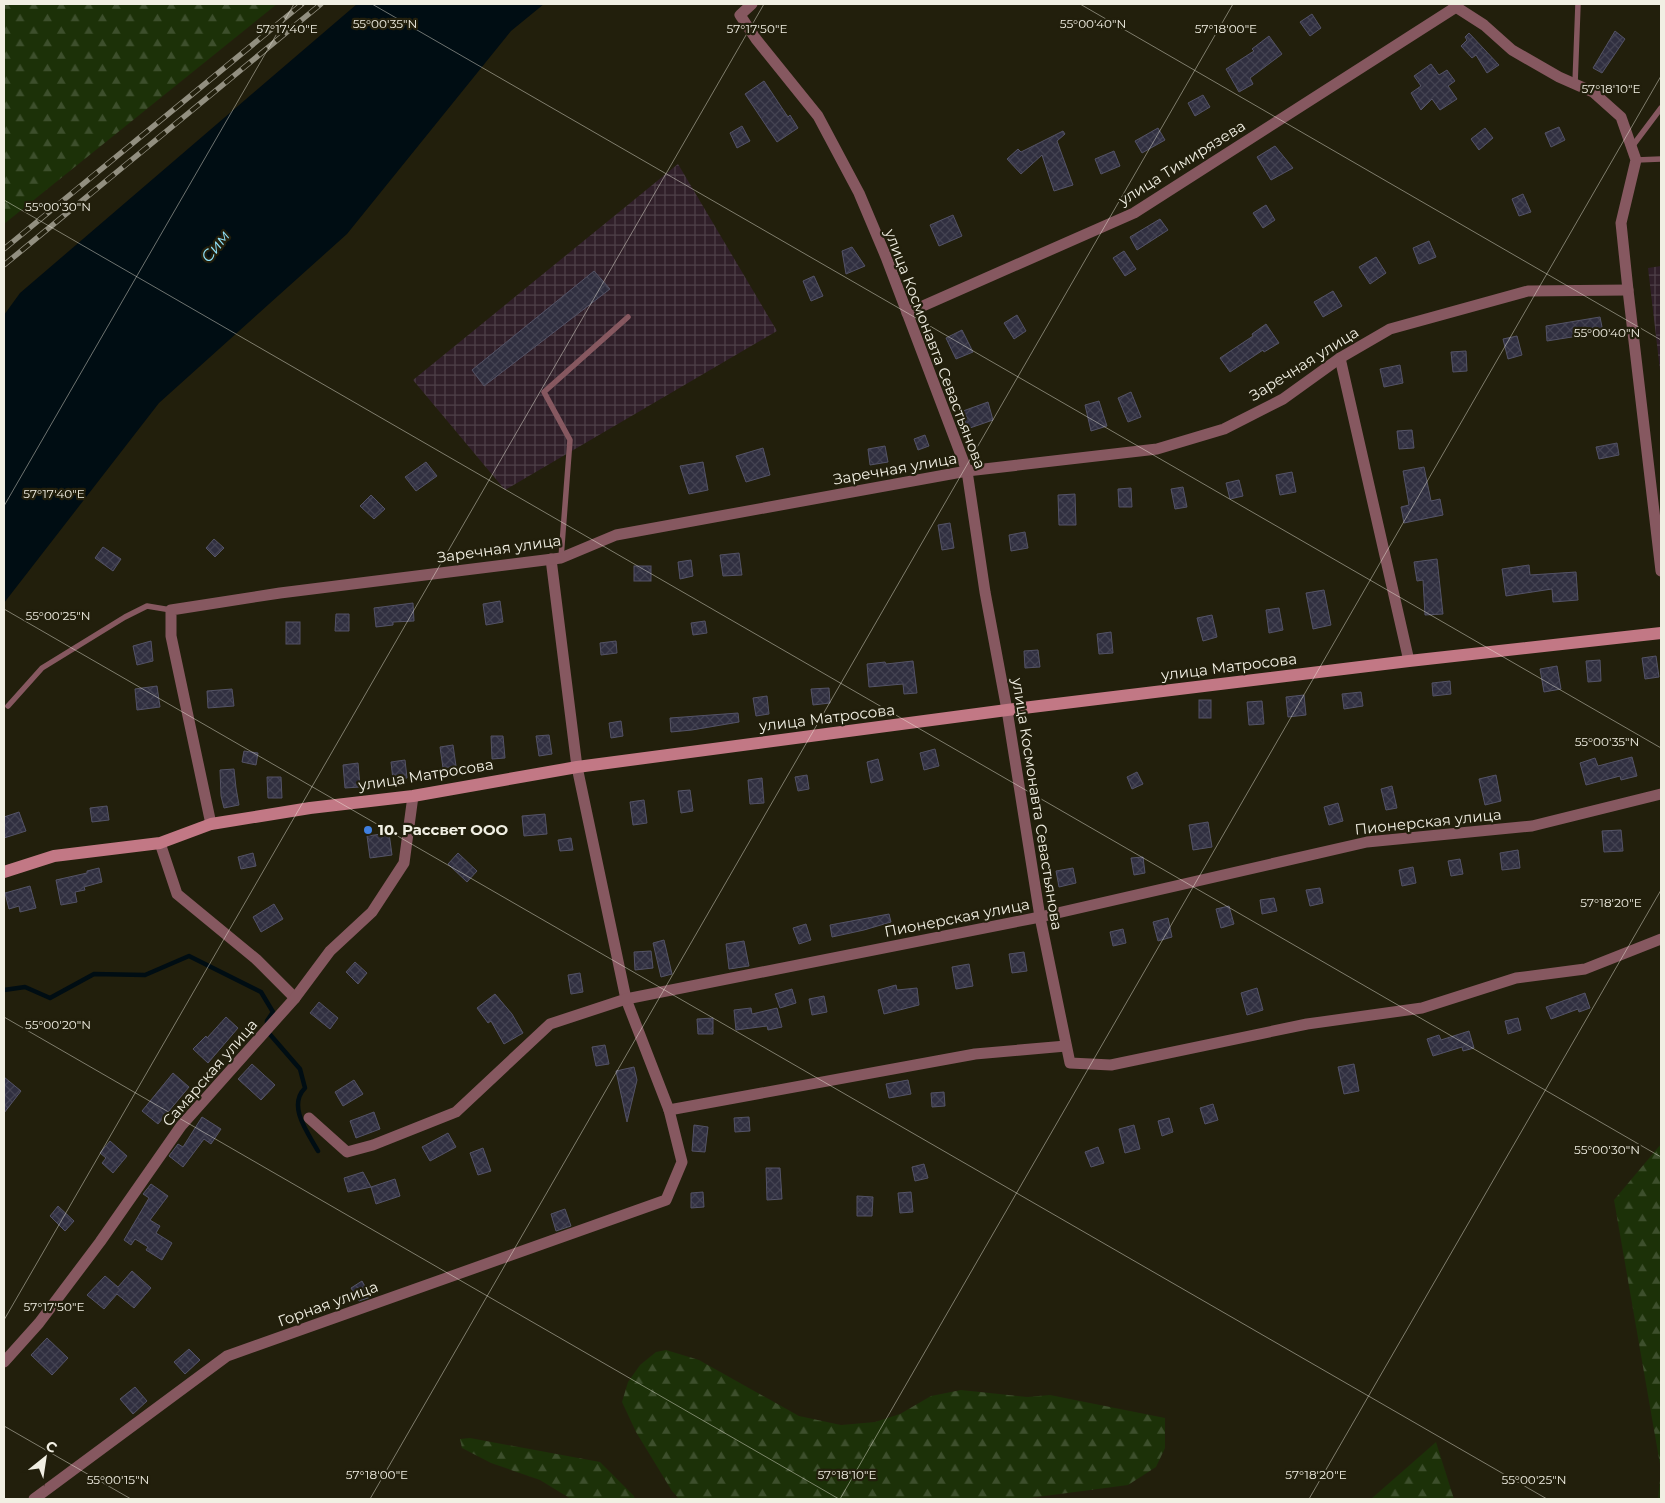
<svg xmlns="http://www.w3.org/2000/svg" width="1665" height="1503" font-family="Montserrat,sans-serif">
  <defs>
    <pattern id="industrial-grid" width="8" height="8" patternUnits="userSpaceOnUse" patternTransform="scale(1.25)"><rect width="8" height="8" fill="#301f29"/><path d="M0 4h8M4 0v8" fill="none" stroke="#4e4048"/></pattern>
    <pattern id="forest-firs" width="22" height="20" patternUnits="userSpaceOnUse" patternTransform="scale(1.25)"><rect width="22" height="20" fill="#1c3108"/><path d="M5 1l3.5 6h-7zM16 11l3.5 6h-7z" fill="#3d4f2c"/></pattern>
    <pattern id="building-cross-hatch" width="8" height="8" patternUnits="userSpaceOnUse" patternTransform="scale(1.25)"><rect width="8" height="8" fill="#302f40"/><path d="M0 0l8 8M0 8l8-8" fill="none" stroke="#444352"/></pattern>
  </defs>
  <rect width="100%" height="100%" fill="#221f0c"/>
  <g fill="url(#industrial-grid)">
    <path d="M678,164L777,331L505,490L413,380Z"/>
    <path d="M1661,266V379L1648,268Z"/>
  </g>
  <g fill="url(#forest-firs)">
    <path d="M4,4H277L4,224Z"/>
    <path d="M1661,1144V1499H1658L1661,1470L1614,1200Z"/>
    <path d="M666,1350L699,1360L799,1416L841,1425L875,1422L900,1414L931,1396L961,1390L1027,1397L1050,1395L1165,1418V1448L1156,1467L1128,1485L1022,1499H679L672,1491L636,1432L622,1402L628,1382L640,1365L656,1352Z"/>
    <path d="M470,1438L600,1462L634,1496L635,1499H571L540,1480L491,1463L462,1448L460,1439Z"/>
    <path d="M1436,1442L1454,1499H1371Z"/>
  </g>
  <path fill="#000d13" d="M357,4H544L511,31L347,234L159,403L4,603V315L20,293Z"/>
  <g fill="none" stroke-linecap="round" stroke-linejoin="round">
    <path stroke="#000d13" stroke-width="4.5" d="M4,990L25,987L50,998L94,974L145,975L189,956L261,992L273,1012L267,1021V1031L300,1069L305,1088C287,1106 308,1133 318,1151"/>
  </g>
  <g fill="url(#building-cross-hatch)" stroke="#545366">
    <path d="M1312,14L1321,28L1310,36L1300,22Z"/>
    <path d="M1615,31L1625,39L1602,73L1593,68Z"/>
    <path d="M1469,33L1499,65L1487,73L1476,55L1472,58L1461,46L1467,40L1465,37Z"/>
    <path d="M1269,36L1282,54L1250,78L1253,84L1239,92L1226,69L1254,51L1252,49Z"/>
    <path d="M1431,64L1439,75L1447,70L1455,81L1448,86L1457,99L1440,110L1432,99L1421,110L1411,93L1421,86L1414,76Z"/>
    <path d="M764,81L788,117L790,115L798,128L777,142L745,94Z"/>
    <path d="M1203,95L1210,107L1195,116L1188,103Z"/>
    <path d="M742,126L750,141L737,148L730,133Z"/>
    <path d="M1559,127L1565,140L1551,147L1545,133Z"/>
    <path d="M1158,128L1165,140L1142,153L1135,141Z"/>
    <path d="M1485,128L1493,138L1479,150L1471,139Z"/>
    <path d="M1063,131L1065,134L1057,141L1073,185L1054,191L1042,155L1021,174L1007,159L1018,149L1021,152Z"/>
    <path d="M1275,146L1293,168L1271,180L1257,157Z"/>
    <path d="M1114,151L1120,166L1101,174L1095,159Z"/>
    <path d="M1523,194L1531,212L1519,216L1512,199Z"/>
    <path d="M1266,205L1275,220L1263,228L1253,213Z"/>
    <path d="M953,215L962,236L939,246L930,225Z"/>
    <path d="M1160,219L1168,230L1137,250L1130,237Z"/>
    <path d="M1429,241L1436,257L1419,264L1413,248Z"/>
    <path d="M852,247L865,266L846,274L842,251Z"/>
    <path d="M1124,251L1136,269L1125,276L1113,258Z"/>
    <path d="M1376,257L1386,273L1370,284L1359,267Z"/>
    <path d="M594,271L610,289L484,386L472,370Z"/>
    <path d="M814,276L823,296L811,301L803,281Z"/>
    <path d="M1333,291L1342,306L1323,317L1314,302Z"/>
    <path d="M1017,315L1026,331L1014,339L1004,323Z"/>
    <path d="M1600,317L1603,332L1547,341L1546,326Z"/>
    <path d="M1266,324L1279,343L1264,352L1263,350L1230,372L1220,358L1253,336L1252,334Z"/>
    <path d="M962,330L973,352L956,359L946,338Z"/>
    <path d="M1517,336L1522,355L1508,359L1503,339Z"/>
    <path d="M1466,351L1467,371L1453,372L1451,352Z"/>
    <path d="M1400,365L1403,383L1384,387L1380,369Z"/>
    <path d="M1131,392L1141,417L1128,422L1118,398Z"/>
    <path d="M1099,401L1107,426L1091,431L1085,405Z"/>
    <path d="M988,402L993,420L967,429L963,411Z"/>
    <path d="M1412,430L1414,448L1399,449L1397,431Z"/>
    <path d="M925,435L929,446L918,450L914,439Z"/>
    <path d="M1617,443L1619,455L1599,459L1596,447Z"/>
    <path d="M885,446L888,462L870,465L868,449Z"/>
    <path d="M763,448L770,475L746,482L736,456Z"/>
    <path d="M426,462L437,476L416,491L405,477Z"/>
    <path d="M703,462L708,490L689,494L680,466Z"/>
    <path d="M1424,467L1431,501L1440,499L1443,515L1404,523L1401,507L1409,505L1403,471Z"/>
    <path d="M1292,472L1296,492L1280,495L1276,475Z"/>
    <path d="M1239,480L1243,496L1230,499L1226,483Z"/>
    <path d="M1183,487L1187,507L1175,509L1171,489Z"/>
    <path d="M1131,488L1132,507H1119L1118,489Z"/>
    <path d="M1075,494L1076,525H1059L1058,495Z"/>
    <path d="M371,495L385,509L374,519L360,506Z"/>
    <path d="M950,523L954,548L942,550L938,525Z"/>
    <path d="M1025,532L1028,548L1011,551L1009,535Z"/>
    <path d="M214,539L224,548L215,557L206,548Z"/>
    <path d="M103,547L121,559L113,571L95,558Z"/>
    <path d="M739,553L742,575L723,576L720,555Z"/>
    <path d="M1437,559L1443,614L1425,615L1423,580L1417,581L1414,562Z"/>
    <path d="M691,560L693,576L680,579L678,562Z"/>
    <path d="M1529,565L1530,575L1576,572L1578,600L1553,602L1552,589L1506,596L1502,569Z"/>
    <rect x="634" y="566" width="17" height="15"/>
    <path d="M1324,590L1331,625L1313,629L1306,593Z"/>
    <path d="M500,601L503,622L486,625L483,604Z"/>
    <path d="M413,603L414,621L393,622V625L376,627L374,608Z"/>
    <path d="M1279,608L1283,630L1269,633L1266,610Z"/>
    <path d="M336,614H349V631H335Z"/>
    <path d="M1212,615L1217,637L1203,641L1197,618Z"/>
    <path d="M705,621L707,633L693,635L691,623Z"/>
    <rect x="286" y="622" width="14" height="22"/>
    <path d="M1111,632L1113,653L1099,654L1097,634Z"/>
    <path d="M151,641L153,661L137,665L133,646Z"/>
    <path d="M616,641L617,653L601,655L600,643Z"/>
    <path d="M1038,650L1040,667L1025,668L1024,651Z"/>
    <path d="M1656,656L1659,677L1645,679L1642,658Z"/>
    <path d="M1600,660L1601,681L1588,682L1586,661Z"/>
    <path d="M913,661L917,693L904,694L903,684L869,687L867,664L885,662L886,664Z"/>
    <path d="M1557,666L1561,689L1544,692L1540,669Z"/>
    <path d="M1450,681L1451,694L1433,696L1432,683Z"/>
    <path d="M157,686L160,707L137,710L135,689Z"/>
    <path d="M829,688L830,703L813,705L811,689Z"/>
    <path d="M232,689L234,706L208,708L207,691Z"/>
    <path d="M1361,692L1363,706L1344,709L1342,694Z"/>
    <path d="M1304,695L1306,715L1288,717L1286,697Z"/>
    <path d="M767,696L769,714L756,716L753,698Z"/>
    <rect x="1199" y="700" width="12" height="18"/>
    <path d="M1262,701L1264,724L1249,725L1247,702Z"/>
    <path d="M738,713L739,722L692,730L671,732L670,718Z"/>
    <path d="M621,721L623,736L611,738L609,723Z"/>
    <path d="M549,735L552,754L539,756L536,736Z"/>
    <path d="M491,736H503L505,758L492,759Z"/>
    <path d="M453,745L456,766L443,768L440,747Z"/>
    <path d="M935,749L939,766L924,770L920,753Z"/>
    <path d="M244,751L258,753L256,765L242,762Z"/>
    <path d="M1632,757L1637,776L1621,780L1620,776L1586,785L1580,763L1595,758L1598,766Z"/>
    <path d="M878,759L883,780L871,783L867,762Z"/>
    <path d="M405,760L407,778L393,780L391,762Z"/>
    <path d="M358,763L360,787L345,788L343,765Z"/>
    <path d="M234,769L236,788L239,805L224,808L221,796L220,770Z"/>
    <path d="M1137,772L1143,784L1132,789L1127,777Z"/>
    <path d="M807,775L809,789L798,791L795,777Z"/>
    <path d="M1496,775L1501,801L1485,805L1479,779Z"/>
    <path d="M267,777H281L282,798H268Z"/>
    <path d="M762,778L764,803L750,804L748,780Z"/>
    <path d="M1392,786L1397,808L1386,810L1381,789Z"/>
    <path d="M690,790L693,811L681,813L678,791Z"/>
    <path d="M644,800L647,823L633,825L630,802Z"/>
    <path d="M1338,803L1343,821L1329,825L1324,807Z"/>
    <path d="M107,806L109,820L92,822L90,808Z"/>
    <path d="M19,812L26,831L4,838V817Z"/>
    <path d="M545,814L547,834L524,836L522,816Z"/>
    <path d="M1208,822L1212,847L1193,850L1189,825Z"/>
    <path d="M1621,830L1623,851L1604,852L1602,831Z"/>
    <path d="M389,833L392,855L370,858L367,836Z"/>
    <path d="M571,838L573,850L560,851L558,840Z"/>
    <path d="M1518,850L1520,868L1502,870L1500,853Z"/>
    <path d="M253,853L256,866L241,869L238,857Z"/>
    <path d="M458,853L477,871L467,882L448,864Z"/>
    <path d="M1143,857L1145,873L1134,875L1131,858Z"/>
    <path d="M1460,859L1463,874L1451,876L1448,861Z"/>
    <path d="M1413,867L1416,883L1402,886L1399,870Z"/>
    <path d="M99,868L102,882L84,887L85,890L75,892L77,902L61,905L56,880L87,873V871Z"/>
    <path d="M1073,868L1076,883L1059,887L1056,871Z"/>
    <path d="M30,886L36,908L20,912L19,906L9,909L5,893Z"/>
    <path d="M1320,888L1323,903L1310,906L1306,890Z"/>
    <path d="M1274,898L1277,911L1262,914L1260,900Z"/>
    <path d="M274,904L283,919L261,932L253,917Z"/>
    <path d="M1229,906L1234,924L1221,928L1216,909Z"/>
    <path d="M889,914L891,922L864,930L832,937L830,925Z"/>
    <path d="M1168,918L1172,937L1158,941L1153,922Z"/>
    <path d="M806,924L811,940L799,944L793,928Z"/>
    <path d="M1123,929L1126,943L1113,946L1110,932Z"/>
    <path d="M664,940L672,974L661,977L653,943Z"/>
    <path d="M744,941L749,966L729,969L726,944Z"/>
    <path d="M651,951L653,968L635,970L634,952Z"/>
    <path d="M1024,952L1027,971L1012,973L1009,954Z"/>
    <path d="M355,962L367,973L358,984L346,972Z"/>
    <path d="M969,964L973,986L956,989L952,967Z"/>
    <path d="M580,973L583,992L571,994L568,975Z"/>
    <path d="M896,985L897,990L917,988L919,1005L884,1014L878,990Z"/>
    <path d="M1257,988L1263,1010L1247,1015L1241,993Z"/>
    <path d="M792,989L796,1003L780,1008L775,994Z"/>
    <path d="M1585,993L1590,1008L1579,1012L1578,1009L1551,1019L1546,1007Z"/>
    <path d="M495,994L512,1014L523,1033L504,1044L491,1021L488,1023L477,1008Z"/>
    <path d="M824,996L827,1012L812,1015L809,999Z"/>
    <path d="M319,1002L338,1018L330,1029L310,1013Z"/>
    <path d="M751,1008L752,1014L777,1008L782,1027L768,1030L767,1026L736,1030L734,1010Z"/>
    <path d="M226,1017L238,1028L208,1063L193,1049L206,1036L207,1038Z"/>
    <path d="M713,1018V1034H698L697,1019Z"/>
    <path d="M1518,1018L1521,1030L1508,1034L1505,1021Z"/>
    <path d="M1469,1031L1474,1048L1463,1051L1462,1047L1433,1056L1427,1039L1439,1035L1441,1040Z"/>
    <path d="M605,1045L609,1064L596,1066L592,1047Z"/>
    <path d="M252,1064L275,1085L261,1100L238,1079Z"/>
    <path d="M1354,1064L1359,1091L1344,1094L1338,1067Z"/>
    <path d="M634,1067L637,1080L627,1122L616,1071Z"/>
    <path d="M173,1073L189,1087L158,1124L142,1111Z"/>
    <path d="M4,1077L21,1091L4,1113Z"/>
    <path d="M354,1080L363,1094L343,1106L335,1092Z"/>
    <path d="M908,1080L911,1094L889,1098L886,1084Z"/>
    <path d="M944,1092L945,1106L932,1107L931,1093Z"/>
    <path d="M1213,1104L1218,1120L1205,1124L1200,1108Z"/>
    <path d="M374,1112L380,1129L356,1138L350,1121Z"/>
    <path d="M202,1117L221,1129L211,1144L204,1139L183,1167L169,1156L178,1144L183,1147Z"/>
    <path d="M749,1117L750,1131L735,1132L734,1118Z"/>
    <path d="M1169,1118L1173,1132L1162,1136L1158,1121Z"/>
    <path d="M694,1125L708,1127L705,1152L692,1151Z"/>
    <path d="M1134,1125L1140,1149L1125,1153L1119,1129Z"/>
    <path d="M448,1133L456,1147L430,1161L422,1147Z"/>
    <path d="M110,1141L127,1156L113,1173L102,1163L106,1158L100,1153Z"/>
    <path d="M1098,1147L1104,1163L1091,1167L1085,1152Z"/>
    <path d="M483,1148L491,1171L478,1175L470,1153Z"/>
    <path d="M924,1164L928,1178L915,1181L912,1167Z"/>
    <path d="M766,1168H780L782,1199L767,1200Z"/>
    <path d="M363,1172L371,1187L348,1192L344,1178Z"/>
    <path d="M395,1179L400,1196L376,1204L371,1187Z"/>
    <path d="M151,1184L168,1196L150,1220L160,1226L156,1233L172,1243L162,1260L146,1250L148,1247L135,1239L131,1245L124,1240L149,1198L143,1194Z"/>
    <path d="M703,1192L704,1207L691,1208V1193Z"/>
    <path d="M911,1192L913,1212L900,1213L898,1193Z"/>
    <path d="M857,1196L873,1197L872,1216H857Z"/>
    <path d="M58,1206L74,1221L65,1231L50,1216Z"/>
    <path d="M565,1209L571,1226L556,1231L551,1214Z"/>
    <path d="M132,1271L151,1288L134,1308L117,1294L104,1309L87,1295L105,1276L118,1287Z"/>
    <path d="M362,1281L371,1297L359,1301L351,1288Z"/>
    <path d="M47,1338L68,1358L52,1375L31,1355Z"/>
    <path d="M189,1349L200,1360L185,1374L174,1362Z"/>
    <path d="M135,1387L147,1401L133,1414L120,1399Z"/>
  </g>
  <g fill="none" stroke-linecap="round" stroke-linejoin="round">
    <g stroke="#865860" stroke-width="5.5">
      <path d="M1575,84L1578,4"/>
      <path d="M1631,148L1661,108"/>
      <path d="M1636,160L1661,159"/>
      <path d="M561,558L570,440L544,392L628,317"/>
      <path d="M8,706L42,668L125,617L147,606L171,610"/>
    </g>
    <g stroke="#865860" stroke-width="11">
      <path d="M752,4L740,15L756,39L818,116L859,193L886,257L967,471L985,592L1007,710L1040,917L1070,1063L1111,1065L1307,1024L1422,1008L1516,978L1585,969L1661,939"/>
      <path d="M1454,4L1456,7L1484,25L1512,50L1559,77L1593,92L1621,117L1636,160L1621,223L1628,290L1661,571"/>
      <path d="M907,313L1134,213L1456,7"/>
      <path d="M1340,358L1409,661"/>
      <path d="M551,559L577,767L626,999L669,1110L975,1054L1066,1046"/>
      <path d="M211,824L171,636V610L280,593L561,558L616,535L967,471L1157,449L1224,429L1283,399L1340,358L1390,329L1528,291L1628,290"/>
      <path d="M160,843L177,894L256,959L295,998"/>
      <path d="M309,1118L347,1152L373,1145L456,1112L550,1024L626,999L1040,917L1367,842L1532,826L1661,794"/>
      <path d="M4,1362L39,1323L100,1242L181,1126L295,998L330,951L372,912L404,863L413,796"/>
      <path d="M34,1499L227,1356L666,1200L682,1162L669,1110"/>
    </g>
    <path stroke="#c27885" stroke-width="12" d="M4,872L54,856L160,843L211,824L310,808L413,796L577,767L1007,710L1409,661L1661,633"/>
    <defs>
      <g id="rail">
        <path d="M4,249L302,4"/>
        <path d="M4,265L321,4"/>
      </g>
    </defs>
    <use href="#rail" stroke="#928f80" stroke-width="5.5"/>
    <use href="#rail" stroke="#221f0c" stroke-width="4" stroke-dasharray="11" stroke-linecap="butt"/>
  </g>
  <path fill="none" stroke="#f1efe3" stroke-width="1" stroke-opacity="0.45" d="M372,4L1661,748M1080,4L1661,340M4,200L1661,1157M4,506L294,4M4,609L1547,1499M4,1017L839,1499M4,1320L764,4M4,1426L131,1499M370,1499L1233,4M840,1499L1661,76M1309,1499L1661,890"/>
  <circle fill="#3f7fe0" stroke="#221f0c" stroke-width="2" cx="368" cy="830" r="5"/>
  <g text-anchor="middle" stroke-width="4.5" stroke-linejoin="round" paint-order="stroke">
    <g font-size="15" fill="#f1efe3" stroke="#221f0c">
      <text transform="translate(1182 163) rotate(-32)" y="5">улица Тимирязева</text>
      <text transform="translate(935 349) rotate(69)" y="5">улица Космонавта Севастьянова</text>
      <text transform="translate(1304 364) rotate(-32)" y="5">Заречная улица</text>
      <text transform="translate(895 469) rotate(-10)" y="5">Заречная улица</text>
      <text transform="translate(499 549) rotate(-8)" y="5">Заречная улица</text>
      <text transform="translate(1229 667) rotate(-7)" y="5">улица Матросова</text>
      <text transform="translate(827 718) rotate(-7)" y="5">улица Матросова</text>
      <text transform="translate(426 775) rotate(-9)" y="5">улица Матросова</text>
      <text transform="translate(1037 804) rotate(81)" y="5">улица Космонавта Севастьянова</text>
      <text transform="translate(1428 822) rotate(-6)" y="5">Пионерская улица</text>
      <text transform="translate(957 918) rotate(-11)" y="5">Пионерская улица</text>
      <text transform="translate(210 1073) rotate(-49)" y="5">Самарская улица</text>
      <text transform="translate(328 1304) rotate(-20)" y="5">Горная улица</text>
    </g>
    <g font-size="15" font-weight="bold" fill="#f1efe3" stroke="#221f0c" text-anchor="start">
      <text x="378" y="835">10. Рассвет ООО</text>
    </g>
    <g font-size="16" font-style="italic" fill="#91e2fa" stroke="#221f0c">
      <text transform="translate(215 246) rotate(-52)" y="6">Сим</text>
    </g>
  </g>
  <g font-size="12" text-anchor="middle" fill="#f1efe3" stroke="#221f0c" stroke-width="4.5" stroke-linejoin="round" paint-order="stroke">
    <text x="385" y="28">55°00'35"N</text>
    <text x="1093" y="28">55°00'40"N</text>
    <text x="287" y="33">57°17'40"E</text>
    <text x="757" y="33">57°17'50"E</text>
    <text x="1226" y="33">57°18'00"E</text>
    <text x="1611" y="93">57°18'10"E</text>
    <text x="58" y="211">55°00'30"N</text>
    <text x="1607" y="337">55°00'40"N</text>
    <text x="54" y="498">57°17'40"E</text>
    <text x="58" y="620">55°00'25"N</text>
    <text x="1607" y="746">55°00'35"N</text>
    <text x="1611" y="907">57°18'20"E</text>
    <text x="58" y="1029">55°00'20"N</text>
    <text x="1607" y="1154">55°00'30"N</text>
    <text x="54" y="1311">57°17'50"E</text>
    <text x="377" y="1479">57°18'00"E</text>
    <text x="847" y="1479">57°18'10"E</text>
    <text x="1316" y="1479">57°18'20"E</text>
    <text x="118" y="1484">55°00'15"N</text>
    <text x="1534" y="1484">55°00'25"N</text>
  </g>
  <rect width="1665" height="1503" fill="none" stroke="#f1efe3" stroke-width="10"/>
  <g transform="translate(45 1458) rotate(30)" stroke="#221f0c" stroke-width="4" paint-order="stroke">
  <path d="M0-4L9 19L0 12L-9 19Z" fill="#f1efe3"/>
  <text y="-8" font-size="14" font-weight="bold" text-anchor="middle" fill="#f1efe3">С</text>
  </g>
</svg>
